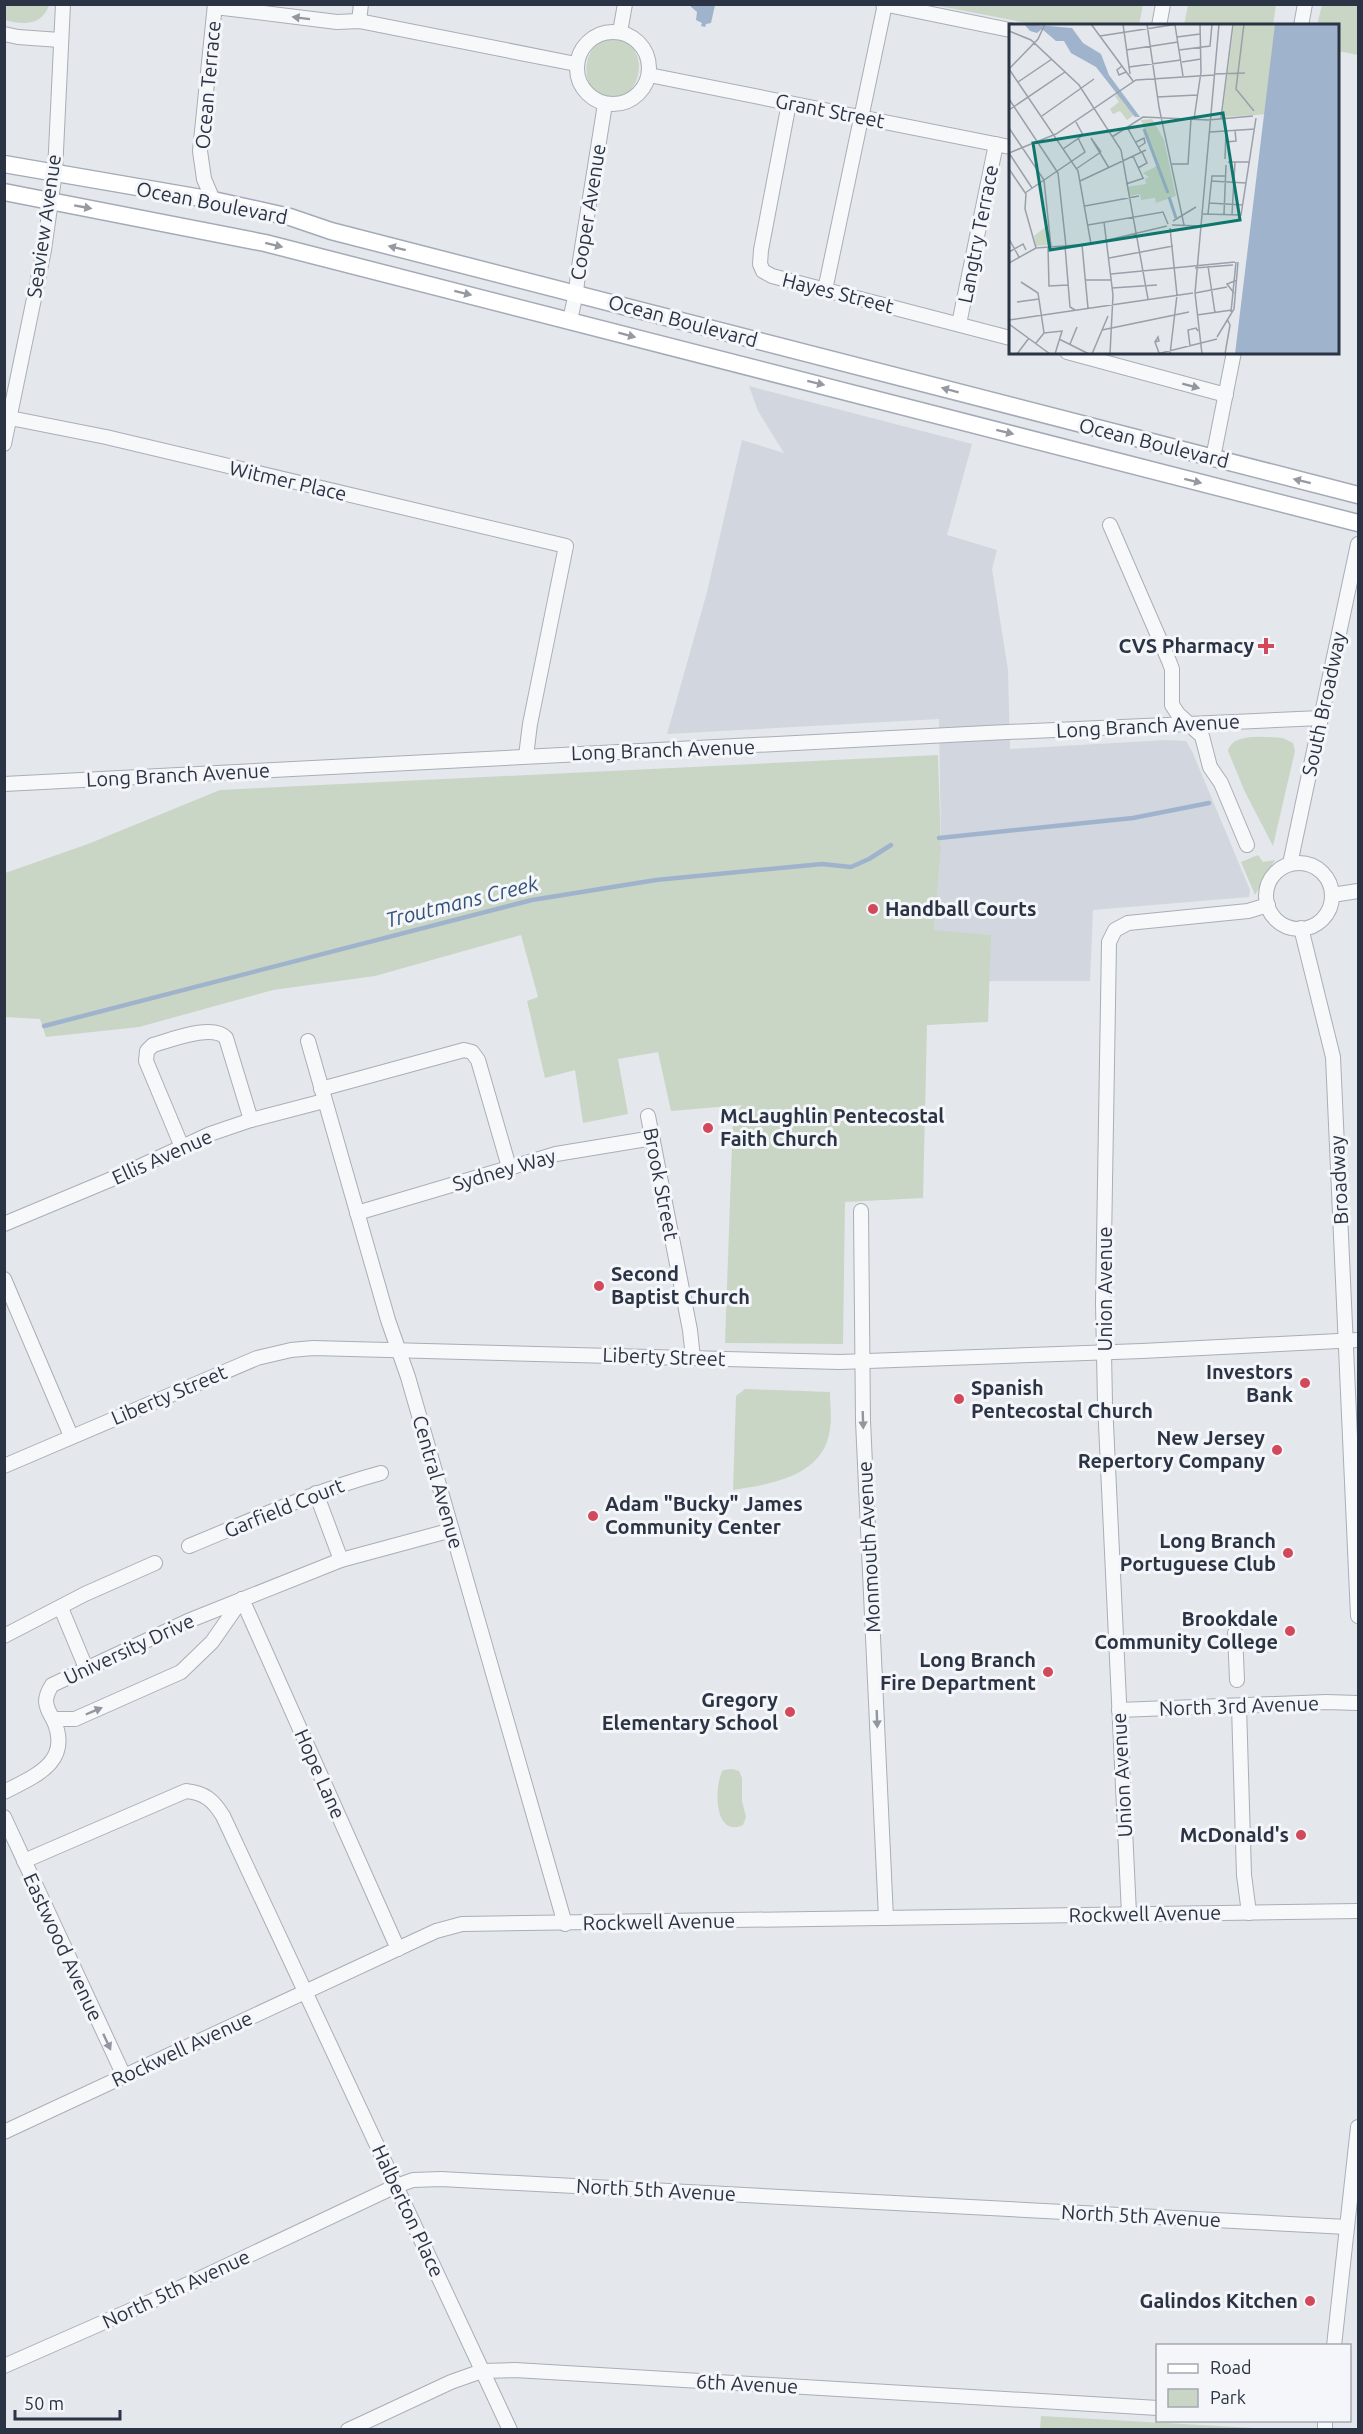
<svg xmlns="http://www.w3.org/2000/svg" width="1363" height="2434" font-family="Ubuntu,sans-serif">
  <rect width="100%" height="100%" fill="#e4e7ec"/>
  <path fill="#d2d6de" d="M749,386L972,444L947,535L997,550L992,569L1008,670L1010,749L1166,740L1186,741L1192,751L1250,890L1249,897L1093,910L1090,981H989L990,935L934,931L941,850L939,719L667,734L707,592L742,440L784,453L758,411Z"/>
  <g fill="#c9d6c5">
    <path d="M4,5L5,4L49,5C42,26 23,25 5,20Z"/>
    <path d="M934,5L1143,4V5L1139,25H1037Z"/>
    <path d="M1188,5V4L1276,5L1273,25H1184Z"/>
    <path d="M1322,5H1358V55L1338,51V26L1317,25Z"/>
    <path d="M610,38C630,36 643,57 638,75C636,84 630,93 622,97C586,114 570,48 610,38Z"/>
    <path d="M1283,738L1293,743L1295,751L1273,846L1245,792L1228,751C1232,732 1267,737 1283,738Z"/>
    <path d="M938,755L941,850L934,930L991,935L988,1022L927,1025L923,1198L845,1202L843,1344L725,1343L733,1117L742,1105L671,1111L658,1052L618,1059L628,1114L583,1123L575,1070L545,1078L527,1001L538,997L521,935L375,976L273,990L139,1027L46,1037L40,1019L5,1017V873L88,844L220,790Z"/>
    <path d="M1258,855L1263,862L1275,860L1255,895L1241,862Z"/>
    <path d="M745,1389L830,1392C830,1404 832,1417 830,1429C824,1476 772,1484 733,1490L736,1396Z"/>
    <path d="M732,1769L739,1771L742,1778V1801L746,1817L743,1825C713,1839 714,1784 723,1770Z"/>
    <path d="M1041,2416L1271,2429H1040Z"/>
  </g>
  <path fill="#9fb4cc" d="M689,5H715L711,23L706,24L705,27L701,26L702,23L696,20L697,12Z"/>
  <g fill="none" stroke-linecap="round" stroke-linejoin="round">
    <g stroke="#9fb4cc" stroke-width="4.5">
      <path d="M939,838L1133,818L1209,803"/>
      <path d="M44,1026L532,900L656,880L822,864L851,867L869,859L891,845"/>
    </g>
    <defs>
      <g id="minor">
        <path d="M883,4L1010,30"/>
        <path d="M215,7L337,22L359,21L576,64"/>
        <path d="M359,21L361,4"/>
        <path d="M1159,26L1163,4"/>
        <path d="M1301,26L1305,4"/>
        <circle cx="613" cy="68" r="36"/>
        <path d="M620,32L625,4"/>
        <path d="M4,34L18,37L60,40"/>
        <path d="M649,75L1010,147"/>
        <path d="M789,103L761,250L760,264L763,271L772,276L1010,338"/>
        <path d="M213,200L204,179L200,151L215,4"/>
        <path d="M825,290L885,4"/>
        <path d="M570,320L576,293L578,273L605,104"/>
        <path d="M959,324L996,144"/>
        <path d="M1067,352L1226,395"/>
        <path d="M10,418L106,437L566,546L530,724L526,756"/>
        <path d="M4,444L44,250L55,172L63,4"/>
        <path d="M1213,458L1234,352"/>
        <path d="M1110,525L1169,661L1172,669V705L1178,714L1202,736L1210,767L1221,783L1247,845"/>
        <path d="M4,784L987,733L1321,718"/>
        <circle cx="1299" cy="896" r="33"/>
        <path d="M1290,864L1358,544"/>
        <path d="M1332,895L1358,891"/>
        <path d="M1301,928L1333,1057L1358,1616"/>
        <path d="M308,1041L388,1320L408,1377L565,1924"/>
        <path d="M321,1089L464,1050L472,1052L478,1060L509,1167"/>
        <path d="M648,1116L690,1330L693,1358"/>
        <path d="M182,1147L146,1061L147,1051L153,1045C171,1040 213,1023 226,1038L251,1120"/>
        <path d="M861,1211L863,1421L886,1918"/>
        <path d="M357,1213L556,1154L653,1138"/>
        <path d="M4,1224L119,1176L210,1134L251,1120L324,1101"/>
        <path d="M4,1279L71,1436"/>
        <path d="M4,1466L257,1358L291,1350L313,1348L840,1362L1142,1351L1358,1340"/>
        <path d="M316,1493L341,1560"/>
        <path d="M189,1546C253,1520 314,1491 381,1473"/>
        <path d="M242,1599L212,1642L181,1672L75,1719H53C45,1706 43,1699 52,1685L188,1621L341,1560L452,1530"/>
        <path d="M242,1599L398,1949"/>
        <path d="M61,1608L86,1668"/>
        <path d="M1235,1633L1237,1680"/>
        <path d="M4,1636L85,1594L155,1563"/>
        <path d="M1239,1706L1244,1875L1249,1913"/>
        <path d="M1119,1710L1326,1702L1358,1703"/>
        <path d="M4,1792C35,1776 73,1762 53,1719"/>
        <path d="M4,1817L124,2076"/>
        <path d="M24,1861L186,1791C205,1793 213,1800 223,1816L510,2430"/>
        <path d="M1129,1914L1105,1403L1103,1303L1109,942L1115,930L1128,923L1248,911L1268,905"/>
        <path d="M4,2132L436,1931L462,1924L1358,1911"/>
        <path d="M1334,2346L1358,2127"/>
        <path d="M4,2366L152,2301L396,2186L413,2180L441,2179L1347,2227"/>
        <path d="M348,2430L451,2382L482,2371L515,2370L1158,2408"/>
        <path d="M1325,2430V2420"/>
      </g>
      <g id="major">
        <path d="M4,164L213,200L290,217L331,231L1358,495"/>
        <path d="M4,192L265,243L1358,523"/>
      </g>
    </defs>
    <use href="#minor" stroke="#a9aeb7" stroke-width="16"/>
    <use href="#major" stroke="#a3abb8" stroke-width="19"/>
    <use href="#minor" stroke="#f7f8fa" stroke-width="14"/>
    <use href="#major" stroke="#fff" stroke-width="16"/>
  </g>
  <defs><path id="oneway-solid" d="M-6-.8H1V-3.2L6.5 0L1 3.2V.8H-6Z" transform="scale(1.5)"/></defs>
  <g fill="#9196a0">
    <use href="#oneway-solid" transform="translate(301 18) rotate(-173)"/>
    <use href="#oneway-solid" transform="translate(1191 386) rotate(15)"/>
    <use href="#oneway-solid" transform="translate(863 1420) rotate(88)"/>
    <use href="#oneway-solid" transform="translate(94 1711) rotate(-23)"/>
    <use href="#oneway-solid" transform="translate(877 1719) rotate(88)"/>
    <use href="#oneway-solid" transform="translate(107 2042) rotate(65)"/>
  </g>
  <g fill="#959aa2">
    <use href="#oneway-solid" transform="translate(83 207) rotate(10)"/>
    <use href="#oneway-solid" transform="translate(274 245) rotate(14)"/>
    <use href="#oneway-solid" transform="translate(397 248) rotate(-166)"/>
    <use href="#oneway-solid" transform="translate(463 293) rotate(14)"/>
    <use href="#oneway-solid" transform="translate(627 335) rotate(15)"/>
    <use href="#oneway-solid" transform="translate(816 383) rotate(14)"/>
    <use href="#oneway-solid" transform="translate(950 390) rotate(-165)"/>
    <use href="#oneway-solid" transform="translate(1005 432) rotate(14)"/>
    <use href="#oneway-solid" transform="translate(1193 481) rotate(14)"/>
    <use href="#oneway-solid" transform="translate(1302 481) rotate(-166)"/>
  </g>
  <g fill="#d1495b" stroke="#f4f6f9" stroke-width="2">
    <path d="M1263 637h6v6h6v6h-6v6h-6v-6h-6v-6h6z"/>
    <circle cx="873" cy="909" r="6"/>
    <circle cx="708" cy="1128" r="6"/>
    <circle cx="599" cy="1286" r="6"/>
    <circle cx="1305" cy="1383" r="6"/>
    <circle cx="959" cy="1399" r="6"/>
    <circle cx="1277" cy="1450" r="6"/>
    <circle cx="593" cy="1516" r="6"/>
    <circle cx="1288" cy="1553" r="6"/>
    <circle cx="1290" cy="1631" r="6"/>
    <circle cx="1048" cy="1672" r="6"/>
    <circle cx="790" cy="1712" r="6"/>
    <circle cx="1301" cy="1835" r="6"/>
    <circle cx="1310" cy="2301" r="6"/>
  </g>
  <g text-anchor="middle" stroke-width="6" stroke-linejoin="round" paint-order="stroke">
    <g font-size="20" fill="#2b3445" stroke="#f4f6f9">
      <text transform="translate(208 85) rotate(-85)" y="7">Ocean Terrace</text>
      <text transform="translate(830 111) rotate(11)" y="7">Grant Street</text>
      <text transform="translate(212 203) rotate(11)" y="7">Ocean Boulevard</text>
      <text transform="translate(588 212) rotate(-81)" y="7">Cooper Avenue</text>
      <text transform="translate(44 226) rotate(-82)" y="7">Seaview Avenue</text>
      <text transform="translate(978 234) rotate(-79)" y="7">Langtry Terrace</text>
      <text transform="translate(838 293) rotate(14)" y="7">Hayes Street</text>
      <text transform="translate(683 321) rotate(15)" y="7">Ocean Boulevard</text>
      <text transform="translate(1154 443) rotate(14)" y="7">Ocean Boulevard</text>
      <text transform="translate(288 481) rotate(13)" y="7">Witmer Place</text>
      <text transform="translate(1324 704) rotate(-78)" y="7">South Broadway</text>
      <text transform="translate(1148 726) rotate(-3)" y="7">Long Branch Avenue</text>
      <text transform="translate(663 750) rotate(-2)" y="7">Long Branch Avenue</text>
      <text transform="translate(178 775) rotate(-3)" y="7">Long Branch Avenue</text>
      <text transform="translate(162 1157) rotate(-24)" y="7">Ellis Avenue</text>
      <text transform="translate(504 1170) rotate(-16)" y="7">Sydney Way</text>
      <text transform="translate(1339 1180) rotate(-93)" y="7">Broadway</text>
      <text transform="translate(661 1184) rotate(79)" y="7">Brook Street</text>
      <text transform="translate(1105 1289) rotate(-90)" y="7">Union Avenue</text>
      <text transform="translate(664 1357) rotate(2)" y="7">Liberty Street</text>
      <text transform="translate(169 1395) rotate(-23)" y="7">Liberty Street</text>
      <text transform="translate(438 1482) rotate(74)" y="7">Central Avenue</text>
      <text transform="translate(284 1508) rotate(-22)" y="7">Garfield Court</text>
      <text transform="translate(869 1547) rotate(-93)" y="7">Monmouth Avenue</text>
      <text transform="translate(129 1649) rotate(-25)" y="7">University Drive</text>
      <text transform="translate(1239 1706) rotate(-2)" y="7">North 3rd Avenue</text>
      <text transform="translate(320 1774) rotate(66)" y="7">Hope Lane</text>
      <text transform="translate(1122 1775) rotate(-93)" y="7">Union Avenue</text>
      <text transform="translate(1145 1914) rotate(-1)" y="7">Rockwell Avenue</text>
      <text transform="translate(659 1922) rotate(-1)" y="7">Rockwell Avenue</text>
      <text transform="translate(63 1947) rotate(65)" y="7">Eastwood Avenue</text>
      <text transform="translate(182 2049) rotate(-25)" y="7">Rockwell Avenue</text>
      <text transform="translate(656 2190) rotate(3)" y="7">North 5th Avenue</text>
      <text transform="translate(408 2211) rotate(65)" y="7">Halberton Place</text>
      <text transform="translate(1141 2216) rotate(3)" y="7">North 5th Avenue</text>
      <text transform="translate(176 2289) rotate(-25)" y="7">North 5th Avenue</text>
      <text transform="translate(747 2384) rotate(3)" y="7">6th Avenue</text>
    </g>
    <g font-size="20" font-weight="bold" fill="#2b3445" stroke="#f4f6f9" text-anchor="end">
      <text x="1254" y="653">CVS Pharmacy</text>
      <text x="885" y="916" text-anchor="start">Handball Courts</text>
      <text x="720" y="1123" text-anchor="start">McLaughlin Pentecostal<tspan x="720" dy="23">Faith Church</tspan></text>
      <text x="611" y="1281" text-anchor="start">Second<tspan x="611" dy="23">Baptist Church</tspan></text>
      <text x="1293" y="1379">Investors<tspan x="1293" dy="23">Bank</tspan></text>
      <text x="971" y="1395" text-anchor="start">Spanish<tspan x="971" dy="23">Pentecostal Church</tspan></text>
      <text x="1265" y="1445">New Jersey<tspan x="1265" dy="23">Repertory Company</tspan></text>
      <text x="605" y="1511" text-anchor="start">Adam "Bucky" James<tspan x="605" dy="23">Community Center</tspan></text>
      <text x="1276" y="1548">Long Branch<tspan x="1276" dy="23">Portuguese Club</tspan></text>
      <text x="1278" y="1626">Brookdale<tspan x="1278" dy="23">Community College</tspan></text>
      <text x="1036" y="1667">Long Branch<tspan x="1036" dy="23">Fire Department</tspan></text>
      <text x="778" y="1707">Gregory<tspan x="778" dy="23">Elementary School</tspan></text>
      <text x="1289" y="1842">McDonald's</text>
      <text x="1298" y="2308">Galindos Kitchen</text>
    </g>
    <g font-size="21" font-style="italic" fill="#34527a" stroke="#f4f6f9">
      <text transform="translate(462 902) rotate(-14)" y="7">Troutmans Creek</text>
    </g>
  </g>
  <g transform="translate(1009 24)">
    <rect width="330" height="330" fill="#e4e7ec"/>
    <path d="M225,0H273L262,90L213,93ZM110,69L125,91L118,96L111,87L104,90L101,85L110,78L106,72ZM143,95L155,116L167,172L147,179L146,174L132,176L131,170L120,172L118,163L137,160L136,155L140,153L134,149L148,142L132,96ZM39,201L41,221L27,222L25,212Z" fill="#c9d6c5"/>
    <path d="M15,0L63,4L74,19L92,30L100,51L131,93H126L87,43L62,29L55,17H47L33,5L28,9L21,7ZM266,0H330V330H226Z" fill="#9fb4cc"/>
    <path fill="none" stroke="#9fb4cc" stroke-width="3" d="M135,105L159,169M160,173L167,194"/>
    <path fill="none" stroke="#9a9fa9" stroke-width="1.5" d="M82,0L124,57M114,0L121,50M138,0L150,83L175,201M235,0L227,65L245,87M166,1L174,52M0,7L22,16L70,61L112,126L139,275M91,12L169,0M168,13L191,10M117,26L169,18M170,26L201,22L203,0M173,38L192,35M113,42L108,46L110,51L117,48M120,43L172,36M0,45L69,147L82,220M0,45L29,15L36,0M205,50L236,49M9,58L43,35M148,73L188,71M0,75L49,149L57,222M0,86L56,48M33,92L85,55M212,94L224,0M185,95L192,48L191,0M118,103L132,128M0,104L35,156L42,223M201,108L246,105M103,113L134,93L199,96L244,92M127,118L135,114L136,119L130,123M217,118L227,117L226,106M54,125L74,111L67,98M92,128L82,114L100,144M0,129L23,164M0,129L47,110L127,56L205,51M124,132L134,154M216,135L217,107M219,138H241M163,140H179L182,95M129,144L138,139L133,128M0,145L17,170L16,185L27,224M67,145L92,128M71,157L137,126M202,157L237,159M117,160L135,154M16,169L76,128L69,114M200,179L234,181M76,182L130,172M194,190L232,191L247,94M199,190L203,152H216M215,190L217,141M223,190L226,138M164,197L187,183M95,198L104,271L101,330M79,201L154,188L159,200M163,201L192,202M161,204L168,271L161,330M0,215L10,233M73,221L79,284M56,222L61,283L66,286M39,223L40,262L59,261M0,228L14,220L17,226M100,234L164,222M0,239L27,224L82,220L158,202M199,242L206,289M186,244L224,241M102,250L226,238M77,256H102M12,258L29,269L35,309L27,319M103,264L148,261M186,269L218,263M225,269L218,260L228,256M8,278L30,275M222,288L227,238M188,291L223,286M0,296L184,269M0,300L41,330M93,306L180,288M35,309L53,307L46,330M208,313L225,285L229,238M50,315L80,330M146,318L149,313L150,317L146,318L150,329M61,320L68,303M181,322L179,306L187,304L189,307M8,330L20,314M83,330L99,292M148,330L208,315M193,330L186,269L210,0M216,330L221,301L218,295"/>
    <path fill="#0f766e" fill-opacity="0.15" stroke="#0f766e" stroke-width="3" d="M214,89L231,196L41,226L24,119Z"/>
    <rect width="330" height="330" fill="none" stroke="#2b3445" stroke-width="3"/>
  </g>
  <rect width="1363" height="2434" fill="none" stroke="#2b3445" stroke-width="12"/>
  <rect x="1156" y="2344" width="195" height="78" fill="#f4f6f9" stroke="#a4a8b1" stroke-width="1.5"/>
  <rect x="1168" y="2364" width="30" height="9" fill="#ffffff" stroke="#a4a8b1" stroke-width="1.5"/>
  <text x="1210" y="2374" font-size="18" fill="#2b3445">Road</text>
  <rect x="1168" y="2389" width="30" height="18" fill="#c9d6c5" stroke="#a4a8b1" stroke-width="1.5"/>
  <text x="1210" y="2404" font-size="18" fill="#2b3445">Park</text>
  <path d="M15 2410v9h105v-9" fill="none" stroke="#2b3445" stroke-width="3"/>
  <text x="24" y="2410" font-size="18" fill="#2b3445" stroke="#f4f6f9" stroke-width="4.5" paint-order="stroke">50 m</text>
</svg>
